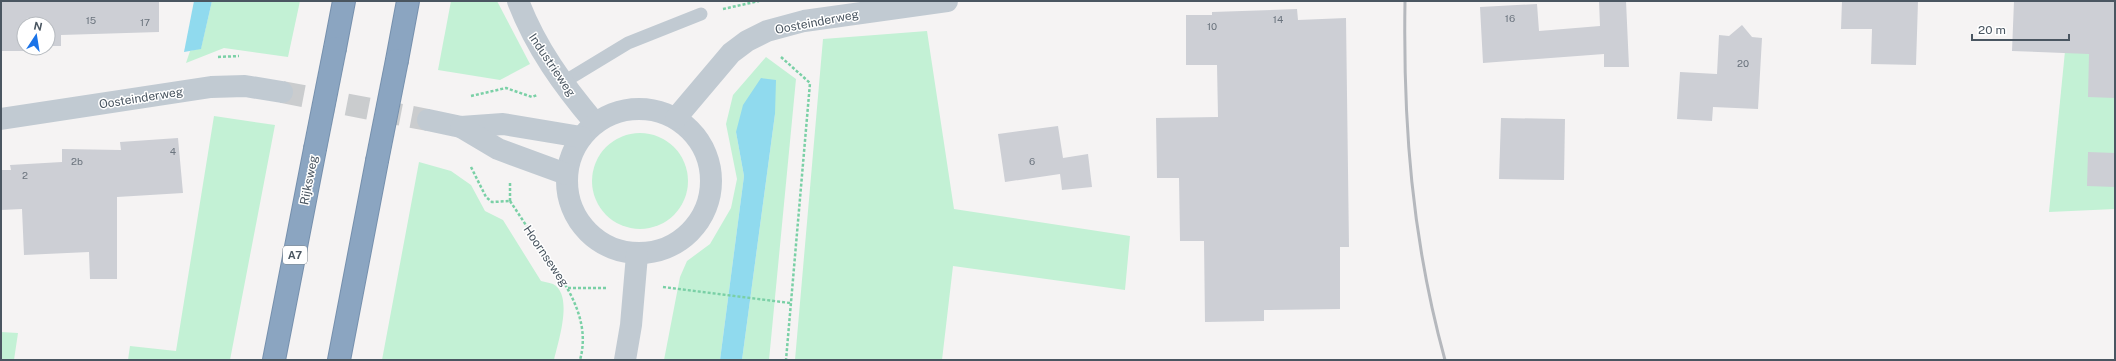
<svg xmlns="http://www.w3.org/2000/svg" width="2116" height="361" font-family="'Public Sans',sans-serif">
<style>
.green{fill:#c3f1d5}
.water{fill:#90daee}
.building{fill:#cdcfd5}
.lines{fill:none;stroke-linecap:round;stroke-linejoin:round}
.tertiary-tunnel{stroke:#caccce;stroke-width:22;stroke-dasharray:22 11;stroke-linecap:butt}
.motorway-casing{stroke:#7690ad;stroke-width:24}
.path{stroke:#7ad0a6;stroke-width:2.5;stroke-dasharray:3 2;stroke-linecap:butt}
.service{stroke:#c1cad2;stroke-width:13}
.minor{stroke:#c1cad2;stroke-width:22}
.tertiary{stroke:#c1cad2;stroke-width:22}
.motorway{stroke:#8ba5c1;stroke-width:22}
.rail{stroke:#b5b8bd;stroke-width:3}
.motorway-bridge-casing{stroke:#7690ad;stroke-width:24;stroke-linecap:butt}
.motorway-bridge{stroke:#8ba5c1;stroke-width:22}
.labels{text-anchor:middle;dominant-baseline:central;stroke-width:3;stroke-linejoin:round;paint-order:stroke}
.number-label{font-size:10px;fill:#6b747e}
.shield{fill:#fff;stroke:#808990;stroke-width:1}
.shield-label{font-size:11px;font-weight:bold;fill:#4a5661}
.street-label{font-size:12px;fill:#4a5661;stroke:#fff}
</style>
<rect width="100%" height="100%" fill="#f5f3f3"/>
<!-- green -->
<g class="green">
<path d="M212,1h88l-12,56 -64,-9 -38,15 4,-12 11,-3z"/>
<path d="M451,1h46l33,63 -30,16 -62,-10z"/>
<path d="M2070,1h45v208l-66,3z"/>
<path d="M927,31l27,178 176,27 -5,54 -172,-24 -11,94h-147l28,-321z"/>
<path d="M766,57l30,22 -27,281h-27l33,-246 -39,18 8,44 -24,184h-56l16,-83 7,-16 23,-17 21,-36 6,-29 -11,-55 7,-29z"/>
<path d="M214,116l61,9 -45,235h-102l2,-14 46,5z"/>
<circle cx="640" cy="181" r="48"/>
<path d="M419,162l32,9 20,14 14,26 18,9 38,61c4,1 9,2 12,3 21,11 5,58 1,76h-172z"/>
<path d="M1,332l17,1 -4,27h-13z"/>
</g>
<!-- water -->
<g class="water">
<path d="M194,1h18l-11,48 -17,3z"/>
<path d="M761,78l15,2 -1,34 -33,246h-22l24,-184 -8,-44 7,-27z"/>
</g>
<!-- building -->
<g class="building">
<path d="M45,1h114v31l-98,3v11h-13v-22h-24v24h22l-2,3h-43v-49z"/>
<path d="M1599,1h27l3,66h-25v-13l-121,9 -3,-56 57,-3 2,27 61,-5z"/>
<path d="M1842,1h76l-2,64 -45,-1 1,-35h-31z"/>
<path d="M2014,1h101v97l-27,-1 1,-43 -77,-3z"/>
<path d="M1297,9l1,11 48,-2 3,229h-9v62l-76,1v11l-59,1 -1,-81h-24l-1,-63h-22l-1,-60 62,-1 -1,-52h-31v-50h26v-3z"/>
<path d="M1742,25l10,12 10,1 -4,71 -45,-2 -1,14 -35,-2 3,-47 37,2 2,-39 10,1z"/>
<path d="M1501,118l64,1 -1,61 -65,-1z"/>
<path d="M1058,126l5,32 25,-4 4,33 -30,3 -2,-16 -55,8 -7,-48z"/>
<path d="M178,138l5,55 -66,4v82h-27l-1,-27 -65,3 -2,-46 -21,1v-40h10l-1,-5 52,-3v-13l59,1 -1,-8z"/>
<path d="M2088,152l27,1v34l-28,-1z"/>
</g>
<g class="lines">
<!-- tertiary-tunnel -->
<path class="tertiary-tunnel" d="M282,92l146,28"/>
<!-- motorway casing -->
<g class="motorway-casing">
<g id="motorway">
<path d="M335,48l9,-47"/>
<path d="M397,60l11,-59"/>
<path d="M274,360l41,-211"/>
<path d="M339,360l38,-199"/>
</g>
</g>
<!-- path -->
<g class="path">
<path d="M723,9l36,-8"/>
<path d="M218,57l21,-1"/>
<path d="M781,57l29,26 -24,277"/>
<path d="M471,96l35,-8 26,9 5,-2"/>
<path d="M471,167l15,30 6,5 18,-1"/>
<path d="M510,183v18"/>
<path d="M510,201c10,15 20,30 30,46 23,33 52,70 40,113"/>
<path d="M663,287l127,16"/>
<path d="M568,288h38"/>
</g>
<!-- service -->
<path class="service" d="M562,83l66,-40 73,-29"/>
<!-- minor -->
<path class="minor" d="M518,1c18,47 45,84 77,122"/>
<!-- tertiary -->
<g class="tertiary">
<circle cx="639" cy="181" r="72"/>
<path d="M676,118l55,-65 16,-12 20,-10 37,-10 143,-20"/>
<path d="M1,119l210,-32 34,-1 37,6"/>
<path d="M428,120l33,7 42,-3 78,13"/>
<path d="M461,127l37,22 68,25"/>
<path d="M625,360l6,-35 6,-70"/>
</g>
<!-- motorway -->
<use href="#motorway" class="motorway"/>
<!-- rail -->
<path class="rail" d="M1405,1c-2,124 7,239 40,359"/>
<!-- motorway-bridge casing -->
<g class="motorway-bridge-casing">
<g id="motorway-bridge">
<path d="M315,149l20,-101"/>
<path d="M377,161l20,-101"/>
</g>
</g>
<!-- motorway-bridge -->
<use href="#motorway-bridge" class="motorway-bridge"/>
</g>
<g class="labels">
<!-- number labels -->
<g class="number-label">
<text x="1510" y="18">16</text>
<text x="1278" y="19">14</text>
<text x="91" y="20">15</text>
<text x="145" y="22">17</text>
<text x="1212" y="26">10</text>
<text x="1743" y="63">20</text>
<text x="173" y="151">4</text>
<text x="77" y="161">2b</text>
<text x="1032" y="161">6</text>
<text x="25" y="175">2</text>
</g>
<!-- shield labels -->
<rect class="shield" x="283" y="246" width="24" height="18" rx="3"/>
<g class="shield-label">
<text x="295" y="255">A7</text>
</g>
<!-- street labels -->
<g class="street-label">
<text transform="translate(817 22) rotate(-11)">Oosteinderweg</text>
<text transform="translate(552 65) rotate(56)">Industrieweg</text>
<text transform="translate(141 98) rotate(-9)">Oosteinderweg</text>
<text transform="translate(309 180) rotate(-79)">Rijksweg</text>
<text transform="translate(546 256) rotate(56)">Hoornseweg</text>
</g>
</g>
<!-- border -->
<rect width="2116" height="361" fill="none" stroke="#4a5661" stroke-width="4"/>
<!-- north arrow -->
<g transform="translate(36 36) rotate(12)"><circle r="19" fill="#ffffff" stroke="#b7bbc0"/>
<path d="M0-3L7 15L0 10L-7 15Z" fill="#1a73e8"/>
<text y="-6" font-size="11" font-weight="bold" text-anchor="middle" fill="#4a5661">N</text>
</g>
<!-- scale -->
<path d="M1972 34v6h97v-6" fill="none" stroke="#4a5661" stroke-width="2"/>
<text x="1978" y="34" font-size="12" fill="#4a5661" stroke="#ffffff" stroke-width="3" paint-order="stroke">20 m</text>
</svg>
